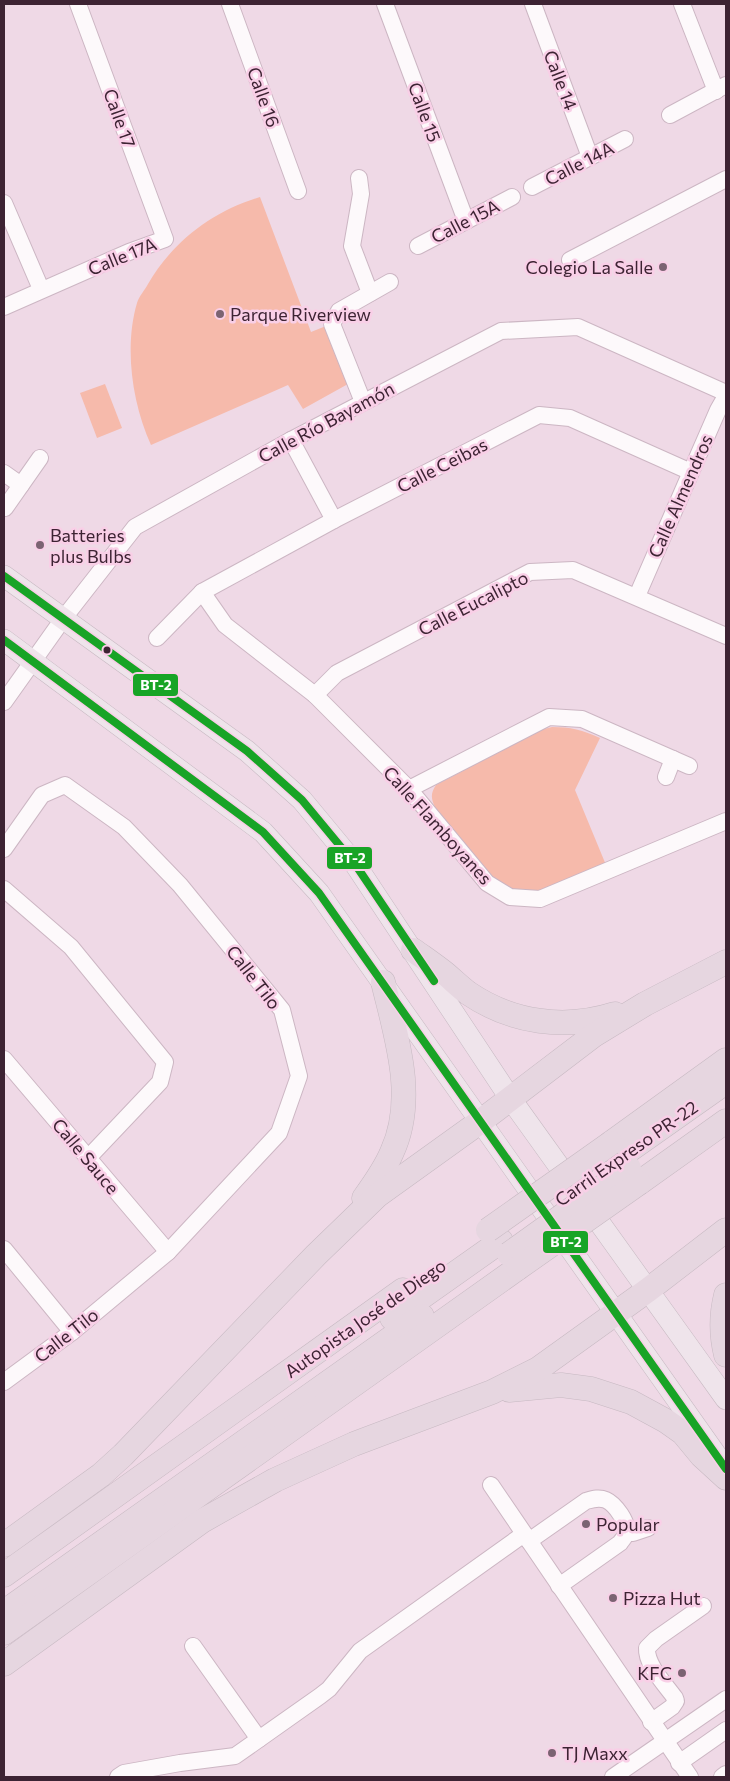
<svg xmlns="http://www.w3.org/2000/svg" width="730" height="1781" font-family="Commissioner,sans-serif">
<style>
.green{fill:#f6baab}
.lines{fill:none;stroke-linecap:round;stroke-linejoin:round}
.minor-casing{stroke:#ccb6c3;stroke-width:18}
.major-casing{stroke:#c7b9c2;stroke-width:22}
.highway-casing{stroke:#c7b9c2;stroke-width:25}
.minor{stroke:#fdf9fb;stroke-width:16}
.major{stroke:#efe4eb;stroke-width:21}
.highway{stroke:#e6d6e0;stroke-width:24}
.highway-bridge-casing{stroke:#c7b9c2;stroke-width:25;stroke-linecap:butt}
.highway-bridge{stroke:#e6d6e0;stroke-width:24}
.bus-1-casing{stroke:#f9cfe7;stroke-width:11}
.bus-1{stroke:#18a426;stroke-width:8}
.poi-dot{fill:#7b6372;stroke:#f9cfe7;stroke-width:2}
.bus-dot{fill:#3d2333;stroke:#f9cfe7;stroke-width:2}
.labels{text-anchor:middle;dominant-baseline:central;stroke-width:5;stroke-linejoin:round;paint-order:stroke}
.street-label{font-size:18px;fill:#3d2333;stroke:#f9cfe7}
.poi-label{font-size:18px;fill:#3d2333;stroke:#f9cfe7;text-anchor:start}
.line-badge{stroke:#f9cfe7;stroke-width:2}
.badge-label{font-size:14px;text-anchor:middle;font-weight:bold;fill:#fff}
</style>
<rect width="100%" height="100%" fill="#efd9e6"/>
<!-- green -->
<g class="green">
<path d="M260,197l51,135 15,-6 22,58 -45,25 -15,-24 -137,60c-19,-42 -27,-98 -14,-142 2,-7 8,-13 11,-19 25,-43 65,-73 112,-87z"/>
<path d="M105,384l17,44 -25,10 -17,-45z"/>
<path d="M552,727c18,0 31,3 48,11l-25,52 31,75 -66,30 -33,-7 -19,-14 -52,-65c-5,-10 -6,-15 0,-24l104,-55z"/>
</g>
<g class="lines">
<!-- minor casing -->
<g class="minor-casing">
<g id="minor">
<path d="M230,4l68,187"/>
<path d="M385,4l81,217"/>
<path d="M533,4l57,153"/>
<path d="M682,4l34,87"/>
<path d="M670,115l56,-30"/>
<path d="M359,178l2,16 -9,52 18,47"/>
<path d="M532,187l93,-48"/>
<path d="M4,203l37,86"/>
<path d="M418,246l94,-49"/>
<path d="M570,260l156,-81"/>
<path d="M4,307l125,-55 36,-13 -87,-235"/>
<path d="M363,402l-31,-78 7,-13 51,-29"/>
<path d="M291,440l43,80"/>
<path d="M4,473l17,12"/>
<path d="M5,508l35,-50"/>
<path d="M202,592l23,33 90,70 94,94 78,94 23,14 30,2 186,-78"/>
<path d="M637,596l81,-186 8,-14"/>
<path d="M157,638l45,-46 132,-72 205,-105 31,3 121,54"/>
<path d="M315,695l22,-22 193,-101 43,-2 153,66"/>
<path d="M4,702l59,-83 72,-92 156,-87 210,-109 77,-4 148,66"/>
<path d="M666,777l7,-18"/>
<path d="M409,789l140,-72 33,2 107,47"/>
<path d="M4,849l38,-54 23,-10 59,42 56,58 102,125 17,66 -20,57 -111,119 -96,80 -68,50"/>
<path d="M4,889l67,58 94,115 -5,20 -72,76"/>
<path d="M4,1059l164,193"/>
<path d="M4,1249l68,83"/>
<path d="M491,1485l199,292"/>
<path d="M627,1532l6,1 15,-5"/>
<path d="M529,1541l57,-40c7,-2 13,-4 20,-1 9,4 23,23 20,33 0,3 -4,7 -6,10l-61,43"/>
<path d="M193,1646l66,93"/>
<path d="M651,1722l21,-15 4,-6 -1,-3c-10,-14 -29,-33 -28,-50l9,-9 47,-33"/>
<path d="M679,1763l47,-33"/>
<path d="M118,1777l6,-4 56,-10 55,-7 85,-60 9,-7 31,-38 164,-117"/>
<path d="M613,1777l113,-78"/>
<path d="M722,1777l4,-3"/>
</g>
</g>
<!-- major casing -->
<g class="major-casing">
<g id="major">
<path d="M4,576l243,175 55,49 53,64 155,234 216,301"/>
<path d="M4,640l259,192 56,61 407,576"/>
</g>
</g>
<!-- highway casing -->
<g class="highway-casing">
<g id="highway">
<path d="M413,950c11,8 23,16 34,25 7,6 13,12 21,18 44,30 97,37 147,21"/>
<path d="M611,1143l115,-83"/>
<path d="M621,1156l105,-74"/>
<path d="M639,1183l87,-62"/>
<path d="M364,1198c10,-14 21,-29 28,-46 25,-54 4,-116 -9,-170"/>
<path d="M726,1295c-5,20 -5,40 0,60"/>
<path d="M392,1318l109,-77"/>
<path d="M509,1390l52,-5 30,4 40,13 35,19 17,12 19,23 24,22"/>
<path d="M4,1545l97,-70 22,-20 193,-200 62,-60 103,-74 113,-86 51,-31 81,-42"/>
<path d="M4,1575l399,-285"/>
<path d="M4,1612l418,-296"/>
<path d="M4,1633l514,-365"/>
<path d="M4,1664l198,-143 73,-41 79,-36 138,-52 46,-23 110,-79 78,-60"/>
</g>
</g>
<!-- minor -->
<use href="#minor" class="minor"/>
<!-- major -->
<use href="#major" class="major"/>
<!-- highway -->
<use href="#highway" class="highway"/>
<!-- highway-bridge casing -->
<g class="highway-bridge-casing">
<g id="highway-bridge">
<path d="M488,1230l123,-87"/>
<path d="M509,1254l120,-86"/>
<path d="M518,1268l121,-85"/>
</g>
</g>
<!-- highway-bridge -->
<use href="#highway-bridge" class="highway-bridge"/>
<!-- bus-1 casing -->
<g class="bus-1-casing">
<g id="bus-1">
<path d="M4,576l243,175 55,49 53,64 79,117"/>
<path d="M4,640l259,192 56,61 407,576"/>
</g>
</g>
<!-- bus-1 -->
<use href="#bus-1" class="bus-1"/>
</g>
<!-- markers -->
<g class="poi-dot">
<circle cx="663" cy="267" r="5"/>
<circle cx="220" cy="314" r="5"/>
<circle cx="40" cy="545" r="5"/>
<circle cx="586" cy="1524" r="5"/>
<circle cx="613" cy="1598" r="5"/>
<circle cx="682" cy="1673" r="5"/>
<circle cx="552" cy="1753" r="5"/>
</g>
<circle class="bus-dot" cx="107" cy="650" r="4.5"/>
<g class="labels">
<!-- street labels -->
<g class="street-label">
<text transform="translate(561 80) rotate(69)">Calle 14</text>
<text transform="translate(264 97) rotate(70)">Calle 16</text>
<text transform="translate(425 112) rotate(70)">Calle 15</text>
<text transform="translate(120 118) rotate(70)">Calle 17</text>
<text transform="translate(579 163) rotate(-27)">Calle 14A</text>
<text transform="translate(465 221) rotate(-27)">Calle 15A</text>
<text transform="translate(122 256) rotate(-22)">Calle 17A</text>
<text transform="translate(326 422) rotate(-28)">Calle Río Bayamón</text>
<text transform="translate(442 465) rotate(-27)">Calle Ceibas</text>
<text transform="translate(680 496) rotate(-66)">Calle Almendros</text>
<text transform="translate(473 603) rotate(-27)">Calle Eucalipto</text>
<text transform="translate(438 825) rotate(48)">Calle Flamboyanes</text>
<text transform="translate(254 977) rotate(52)">Calle Tilo</text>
<text transform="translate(626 1153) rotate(-35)">Carril Expreso PR-22</text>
<text transform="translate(86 1156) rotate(50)">Calle Sauce</text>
<text transform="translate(365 1318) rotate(-35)">Autopista José de Diego</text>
<text transform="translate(66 1335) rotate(-38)">Calle Tilo</text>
</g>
<!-- poi labels -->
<g class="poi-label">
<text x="653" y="267" text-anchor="end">Colegio La Salle</text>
<text x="230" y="314">Parque Riverview</text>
<text x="50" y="535">Batteries<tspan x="50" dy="21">plus Bulbs</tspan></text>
<text x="596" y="1524">Popular</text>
<text x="623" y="1598">Pizza Hut</text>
<text x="672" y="1673" text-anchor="end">KFC</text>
<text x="562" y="1753">TJ Maxx</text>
</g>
</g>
<g class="line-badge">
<rect x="132" y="673" width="47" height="24" rx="5" fill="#18a426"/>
<rect x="326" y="846" width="47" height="24" rx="5" fill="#18a426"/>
<rect x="542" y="1230" width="47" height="24" rx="5" fill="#18a426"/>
</g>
<g class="badge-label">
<text x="156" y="690">BT-2</text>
<text x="350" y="863">BT-2</text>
<text x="566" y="1247">BT-2</text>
</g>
<!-- border -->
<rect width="730" height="1781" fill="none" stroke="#3d2333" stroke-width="10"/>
</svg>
